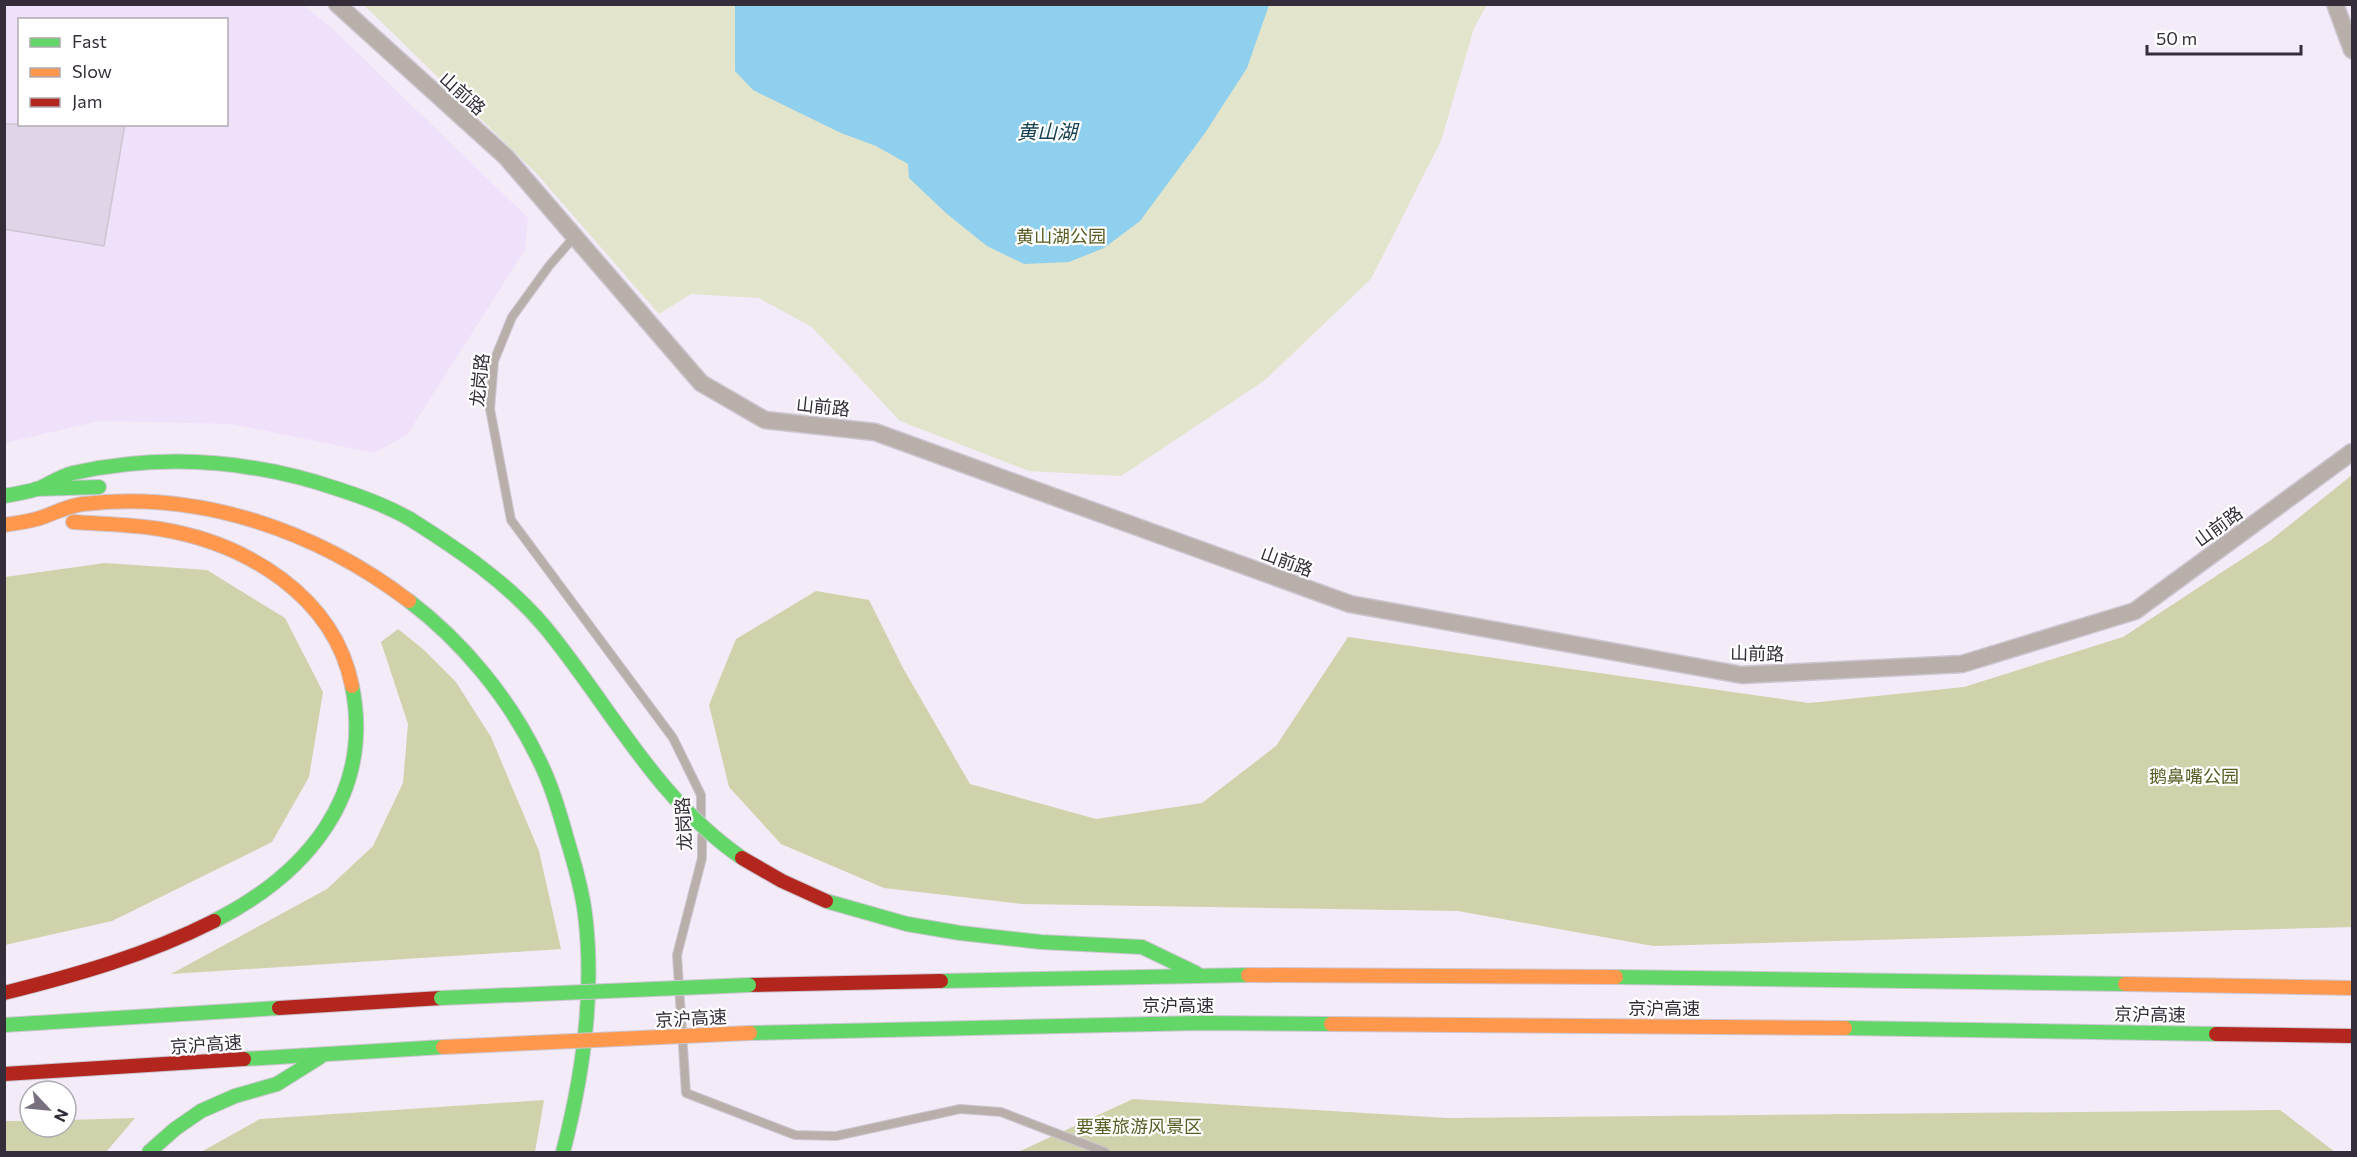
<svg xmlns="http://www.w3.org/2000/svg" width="2357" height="1157" font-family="Commissioner,'Noto Sans SC',sans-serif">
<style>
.built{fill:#f0e1fb;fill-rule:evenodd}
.green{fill:#e3e4cc}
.forest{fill:#d0d2ab}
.water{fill:#8ed0ee}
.building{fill:#e0d5e8;stroke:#cdc6d2;stroke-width:1.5}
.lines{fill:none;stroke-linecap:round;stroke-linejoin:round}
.lane-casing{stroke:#ccc6d1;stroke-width:10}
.street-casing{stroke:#ccc6d1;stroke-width:19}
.fast-casing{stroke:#ccc6d1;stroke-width:16}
.slow-casing{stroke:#ccc6d1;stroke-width:16}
.jam-casing{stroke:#ccc6d1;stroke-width:16}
.lane{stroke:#b9afaa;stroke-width:8}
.street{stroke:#b9afaa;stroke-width:16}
.fast{stroke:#63d668;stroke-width:14}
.slow{stroke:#ff974d;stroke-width:14}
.jam{stroke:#b3261e;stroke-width:14}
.fast-bridge-casing{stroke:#ccc6d1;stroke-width:16;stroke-linecap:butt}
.slow-bridge-casing{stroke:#ccc6d1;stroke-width:16;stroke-linecap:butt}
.jam-bridge-casing{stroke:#ccc6d1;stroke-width:16;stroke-linecap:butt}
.fast-bridge{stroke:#63d668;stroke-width:14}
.slow-bridge{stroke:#ff974d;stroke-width:14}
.jam-bridge{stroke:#b3261e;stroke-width:14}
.labels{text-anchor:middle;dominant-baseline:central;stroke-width:4.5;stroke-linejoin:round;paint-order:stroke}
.street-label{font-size:18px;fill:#352e3a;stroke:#fff}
.park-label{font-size:18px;fill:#575d22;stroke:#fff}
.water-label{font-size:20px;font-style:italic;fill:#164151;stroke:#fff}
</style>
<rect width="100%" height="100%" fill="#f3ebf8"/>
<!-- built -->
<path class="built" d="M4,5h299l29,23 196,190 -3,32 -118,185 -33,18 -142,-29 -133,-3 -94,22zM20,20h206v104h-206z"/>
<!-- green -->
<path class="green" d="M364,5h1123l-13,23 -33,113 -70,138 -106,101 -144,96 -92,-5 -129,-50 -88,-94 -53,-29 -68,-4 -32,20 -122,-140z"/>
<!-- forest -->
<g class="forest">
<path d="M2352,475v452l-699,19 -195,-35 -436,-7 -138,-16 -103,-44 -52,-57 -20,-82 27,-66 80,-48 53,9 34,68 67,116 126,35 106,-16 74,-57 72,-109 461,66 155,-16 159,-50 148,-97z"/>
<path d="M105,563l102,7 78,48 38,74 -14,85 -37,65 -160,79 -107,24v-368z"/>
<path d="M398,629l25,20 33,33 35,55 48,114 22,98 -390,25 156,-85 46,-43 30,-63 5,-59 -27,-82z"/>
<path d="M1133,1099l314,19 833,-8 55,42h-1317z"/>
<path d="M544,1100l-9,52h-334l59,-33z"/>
<path d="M135,1118l-29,34h-101v-31h25v6h36v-7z"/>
</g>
<!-- water -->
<path class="water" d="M735,5v-1l534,1 -22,63 -42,65 -65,88 -36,27 -35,14 -45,2 -37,-18 -40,-32 -38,-36 -1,-14 -32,-18 -35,-13 -88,-43 -18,-19z"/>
<!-- building -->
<path class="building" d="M4,124h121l-21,122 -100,-17z"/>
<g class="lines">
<!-- lane casing -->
<g class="lane-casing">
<g id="lane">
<path d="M575,236l-26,30 -37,51 -18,44 -4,48 21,111 162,218 28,57v22"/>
<path d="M702,836v22l-25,97 9,138 109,42 41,1 124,-27 41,3 104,40"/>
</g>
</g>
<!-- street casing -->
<g class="street-casing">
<g id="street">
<path d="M337,4l169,153 195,226 64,37 110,12 475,172 392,71 220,-11 173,-53 217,-159"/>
<path d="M2335,4l17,46"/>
</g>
</g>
<!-- fast casing -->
<g class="fast-casing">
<g id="fast">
<path d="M36,489l63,-2"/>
<path d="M4,496c12,-2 24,-4 36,-8 11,-5 21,-12 33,-15 90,-20 179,-13 265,16 25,8 49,17 72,30"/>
<path d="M409,601c53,40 100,97 129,157 13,25 21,53 29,81 7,24 15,49 18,75 10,80 -2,161 -22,238"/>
<path d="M826,901l81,23 53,9 81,9 101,5 54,26"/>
<path d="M214,921c93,-47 160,-126 138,-235"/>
<path d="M1616,977l509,7"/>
<path d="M941,981l307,-6"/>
<path d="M4,1025l275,-17"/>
<path d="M1845,1028l371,6"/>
<path d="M750,1033l449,-10 132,1"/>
<path d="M244,1059l199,-12"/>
<path d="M149,1152l26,-23 26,-18 34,-15 42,-12 43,-27"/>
</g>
</g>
<!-- slow casing -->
<g class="slow-casing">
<g id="slow">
<path d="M73,522c29,2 58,2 87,7 85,14 174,66 192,157"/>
<path d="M4,525c12,-2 24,-3 36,-7 15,-5 27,-12 43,-14 117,-14 234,27 326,97"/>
<path d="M1248,975l368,2"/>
<path d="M2125,984l227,4"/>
<path d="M1331,1024l514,4"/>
</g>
</g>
<!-- jam casing -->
<g class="jam-casing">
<g id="jam">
<path d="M749,985l192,-4"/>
<path d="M4,993c72,-18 143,-38 210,-72"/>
<path d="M279,1008l162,-10"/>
<path d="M2216,1034l136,2"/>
<path d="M4,1074l240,-15"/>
</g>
</g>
<!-- lane -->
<use href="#lane" class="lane"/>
<!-- street -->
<use href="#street" class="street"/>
<!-- fast -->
<use href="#fast" class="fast"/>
<!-- slow -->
<use href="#slow" class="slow"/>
<!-- jam -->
<use href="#jam" class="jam"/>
<!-- fast-bridge casing -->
<g class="fast-bridge-casing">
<g id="fast-bridge">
<path d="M410,519c49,31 97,63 135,108 66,80 109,170 197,231"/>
<path d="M441,998l308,-13"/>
</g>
</g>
<!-- slow-bridge casing -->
<g class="slow-bridge-casing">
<path id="slow-bridge" d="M443,1047l307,-14"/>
</g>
<!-- jam-bridge casing -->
<g class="jam-bridge-casing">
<path id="jam-bridge" d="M742,858l40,23 44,20"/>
</g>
<!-- fast-bridge -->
<use href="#fast-bridge" class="fast-bridge"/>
<!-- slow-bridge -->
<use href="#slow-bridge" class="slow-bridge"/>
<!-- jam-bridge -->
<use href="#jam-bridge" class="jam-bridge"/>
</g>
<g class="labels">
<!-- street labels -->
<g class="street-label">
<text transform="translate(463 93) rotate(42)">山前路</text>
<text transform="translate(479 380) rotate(-84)">龙岗路</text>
<text transform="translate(823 406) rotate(6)">山前路</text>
<text transform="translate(2218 526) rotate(-36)">山前路</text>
<text transform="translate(1287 561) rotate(20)">山前路</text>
<text transform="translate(1757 653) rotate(1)">山前路</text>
<text transform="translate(683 824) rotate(-93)">龙岗路</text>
<text x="1178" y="1005">京沪高速</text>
<text x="1664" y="1008">京沪高速</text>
<text transform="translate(2150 1014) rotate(1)">京沪高速</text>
<text transform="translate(691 1018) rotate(-3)">京沪高速</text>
<text transform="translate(206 1044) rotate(-4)">京沪高速</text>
</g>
<!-- park labels -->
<g class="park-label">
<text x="1061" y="236">黄山湖公园</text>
<text x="2194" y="776">鹅鼻嘴公园</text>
<text x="1139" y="1126">要塞旅游风景区</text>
</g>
<!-- water labels -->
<g class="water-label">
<text x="1047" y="131">黄山湖</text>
</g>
</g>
<!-- border -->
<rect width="2357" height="1157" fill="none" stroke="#352e3a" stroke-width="12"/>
<!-- legend -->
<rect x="18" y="18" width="210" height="108" fill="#ffffff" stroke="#aeabb0" stroke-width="1.5"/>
<rect x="30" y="38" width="30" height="9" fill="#63d668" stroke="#aeabb0" stroke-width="1.5"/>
<text x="72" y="48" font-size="18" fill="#352e3a">Fast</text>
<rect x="30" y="68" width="30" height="9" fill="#ff974d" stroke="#aeabb0" stroke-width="1.5"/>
<text x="72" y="78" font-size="18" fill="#352e3a">Slow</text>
<rect x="30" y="98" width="30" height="9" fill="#b3261e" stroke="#aeabb0" stroke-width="1.5"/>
<text x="72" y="108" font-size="18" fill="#352e3a">Jam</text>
<!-- north arrow -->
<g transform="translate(48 1109) rotate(116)"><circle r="28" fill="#ffffff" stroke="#aeabb0" stroke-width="1.5"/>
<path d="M0-4.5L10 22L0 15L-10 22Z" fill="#78707c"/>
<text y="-9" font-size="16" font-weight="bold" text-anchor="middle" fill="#352e3a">N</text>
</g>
<!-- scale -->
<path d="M2147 45v9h154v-9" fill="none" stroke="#352e3a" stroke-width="3"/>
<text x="2156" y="45" font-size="18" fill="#352e3a" stroke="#ffffff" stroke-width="4.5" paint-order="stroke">50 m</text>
</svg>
